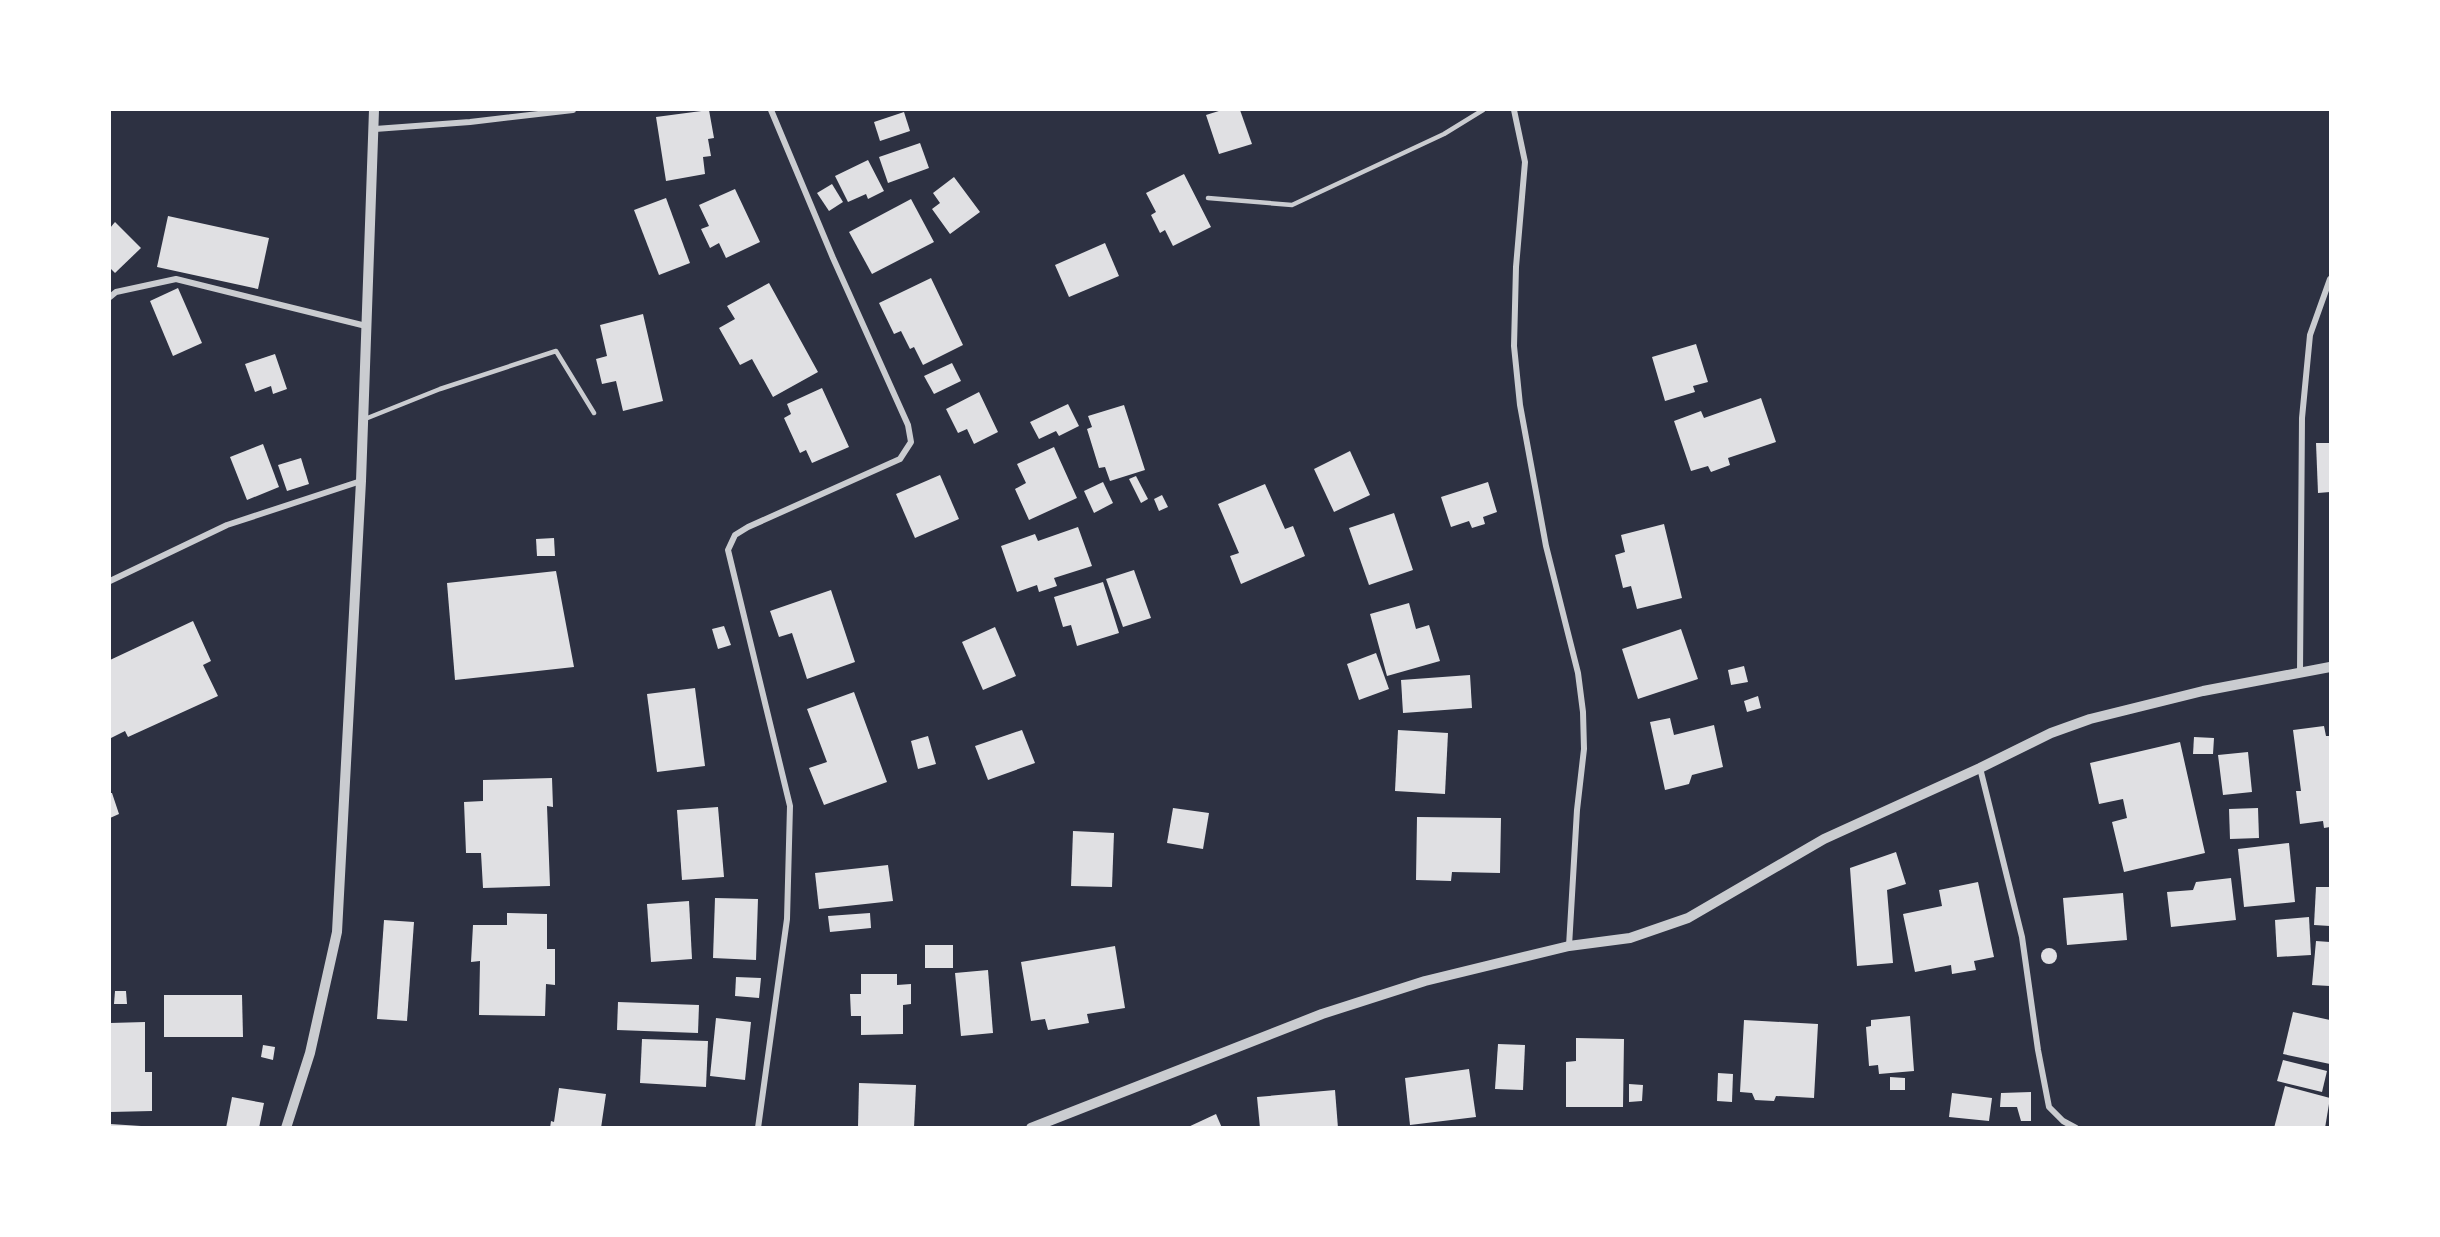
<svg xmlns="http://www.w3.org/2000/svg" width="2440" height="1237" font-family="Spectral,serif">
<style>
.building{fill:#e0e0e3}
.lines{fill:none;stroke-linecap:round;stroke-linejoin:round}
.service{stroke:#caccd0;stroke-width:4.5}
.minor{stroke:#caccd0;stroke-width:6}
.tertiary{stroke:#caccd0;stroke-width:10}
</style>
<rect width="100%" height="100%" fill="#2d3142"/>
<!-- building -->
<g class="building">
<path d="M709,110l5,28 -6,1 3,17 -8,1 2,17 -39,7 -10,-64z"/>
<path d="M1222,110h18l12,34 -33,10 -13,-39z"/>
<path d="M904,112l6,19 -30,10 -6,-19z"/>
<path d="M920,143l9,25 -41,15 -9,-26z"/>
<path d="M868,160l16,31 -16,8 -2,-5 -18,8 -13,-26z"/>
<path d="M1184,174l27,53 -38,19 -8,-16 -5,3 -9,-18 5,-3 -10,-19z"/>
<path d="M954,177l26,35 -30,22 -18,-25 8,-6 -7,-10z"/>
<path d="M832,184l11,18 -14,9 -12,-18z"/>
<path d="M735,189l25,53 -34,16 -7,-15 -9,5 -9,-19 8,-3 -10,-21z"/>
<path d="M666,198l24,65 -31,12 -25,-65z"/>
<path d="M911,199l23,43 -62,32 -23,-42z"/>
<path d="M168,216l101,22 -11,51 -101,-22z"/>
<path d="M115,222l26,26 -26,25 -5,-5v-40z"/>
<path d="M1105,243l14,33 -50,21 -14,-32z"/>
<path d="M931,278l32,67 -40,20 -9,-18 -4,2 -9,-18 -7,3 -15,-31z"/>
<path d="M769,283l49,89 -45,25 -21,-38 -12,6 -21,-37 16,-9 -8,-13z"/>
<path d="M178,288l24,55 -29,13 -23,-55z"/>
<path d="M643,314l20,87 -40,10 -7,-30 -14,3 -6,-25 11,-3 -7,-31z"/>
<path d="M1696,344l12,38 -15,4 2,6 -30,9 -13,-44z"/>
<path d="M275,354l12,35 -14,5 -2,-8 -16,6 -10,-28z"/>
<path d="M952,363l9,18 -27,13 -10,-18z"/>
<path d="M822,388l27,59 -37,16 -6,-13 -6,3 -16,-35 7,-4 -4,-10z"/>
<path d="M979,392l19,40 -24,12 -7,-15 -9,4 -12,-24z"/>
<path d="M1761,398l15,44 -48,16 2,7 -19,7 -3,-6 -17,5 -17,-50 27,-10 3,7z"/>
<path d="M1068,404l11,22 -20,10 -3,-5 -17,8 -9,-17z"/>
<path d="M1124,405l21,65 -35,11 -5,-14 -6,1 -12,-39 5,-2 -4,-11z"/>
<path d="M2316,443h14v49l-12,1z"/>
<path d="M263,444l16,43 -32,13 -17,-43z"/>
<path d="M1054,447l23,51 -48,22 -14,-31 11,-6 -9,-19z"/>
<path d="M1350,451l20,44 -36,17 -20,-43z"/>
<path d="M301,458l8,26 -22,7 -9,-26z"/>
<path d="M940,475l19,44 -44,19 -19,-44z"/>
<path d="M1136,476l12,23 -7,4 -12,-24z"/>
<path d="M1103,482l10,21 -19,10 -10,-22z"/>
<path d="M1488,482l9,30 -14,5 2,7 -13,4 -3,-7 -18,6 -10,-30z"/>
<path d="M1265,484l20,45 8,-3 12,30 -64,28 -11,-28 9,-3 -21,-49z"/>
<path d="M1162,495l6,12 -9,4 -5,-12z"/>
<path d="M1394,513l19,57 -44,15 -20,-57z"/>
<path d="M1664,524l18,74 -45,11 -6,-23 -8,2 -8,-33 10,-3 -4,-17z"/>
<path d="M1078,527l14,39 -38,12 3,8 -18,6 -2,-7 -20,7 -16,-46 34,-12 3,7z"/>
<path d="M554,538l1,18h-18l-1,-17z"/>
<path d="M1134,570l17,48 -28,9 -17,-48z"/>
<path d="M556,571l18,96 -119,13 -8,-97z"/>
<path d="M1103,582l16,51 -42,13 -6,-21 -8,2 -9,-30z"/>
<path d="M831,590l24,72 -48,17 -15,-46 -13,4 -9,-26z"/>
<path d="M1409,603l7,26 13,-4 11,36 -53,15 -17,-62z"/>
<path d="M193,621l18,40 -8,4 15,31 -90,41 -3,-6 -14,7 -1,-78z"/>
<path d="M724,626l7,19 -13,4 -6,-20z"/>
<path d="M995,627l21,49 -33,14 -21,-48z"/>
<path d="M1681,629l17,50 -60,20 -16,-50z"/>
<path d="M1376,653l13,36 -30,11 -12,-36z"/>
<path d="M1744,666l4,16 -17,3 -3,-15z"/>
<path d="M1470,675l2,33 -69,5 -2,-33z"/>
<path d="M695,688l10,78 -48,6 -10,-78z"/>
<path d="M854,692l33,90 -63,23 -15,-37 18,-6 -20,-53z"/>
<path d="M1758,696l3,12 -14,4 -3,-11z"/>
<path d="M1670,718l4,17 40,-10 9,42 -31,8 -3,9 -24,6 -15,-68z"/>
<path d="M2324,726l2,10h4v91l-6,1 -1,-7 -23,3 -4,-33h5l-8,-61z"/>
<path d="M1022,730l13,33 -47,17 -13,-34z"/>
<path d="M1398,730l50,3 -3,61 -50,-3z"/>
<path d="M928,736l8,28 -18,5 -7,-28z"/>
<path d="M2194,737l20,1 -1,16h-20z"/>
<path d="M2180,742l25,111 -81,19 -12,-50 15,-4 -4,-19 -24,5 -9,-41z"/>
<path d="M2248,752l4,40 -29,3 -5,-40z"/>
<path d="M552,778l1,29 -6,-1 3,80 -67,2 -2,-35h-15l-2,-51 19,-1v-21z"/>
<path d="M110,793h2l7,21 -9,4z"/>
<path d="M718,807l6,70 -42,3 -5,-70z"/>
<path d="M1173,808l36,5 -6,36 -36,-6z"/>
<path d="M2258,808l1,30 -29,1 -1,-30z"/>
<path d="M1417,817l84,1 -1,55 -48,-1 -1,9 -35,-1z"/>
<path d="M1073,831l41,2 -2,54 -41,-1z"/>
<path d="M2289,843l6,59 -51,5 -6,-58z"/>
<path d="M1896,852l10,32 -19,6 6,73 -36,3 -7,-98z"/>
<path d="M888,865l5,36 -74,8 -4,-36z"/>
<path d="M2231,878l5,42 -65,7 -4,-35 26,-2 3,-8z"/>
<path d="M1978,882l16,75 -20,4 2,9 -24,4 -1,-9 -36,7 -12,-58 39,-8 -3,-16z"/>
<path d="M2316,887h14v39l-16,-1z"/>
<path d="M2123,893l4,47 -60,5 -4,-47z"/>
<path d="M715,898l43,1 -2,61 -43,-2z"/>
<path d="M689,901l3,58 -41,3 -4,-58z"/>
<path d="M507,913l40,1v35h8v36l-9,-1 -1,32 -66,-1 1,-54 -9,1 2,-37h34z"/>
<path d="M870,913l1,15 -41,4 -2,-16z"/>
<path d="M2309,917l2,38 -34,2 -2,-37z"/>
<path d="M384,920l30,2 -7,99 -30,-2z"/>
<path d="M2316,941l14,1v44l-18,-1z"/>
<rect x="925" y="945" width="28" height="23"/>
<path d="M1115,946l10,62 -38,6 2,9 -41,7 -3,-11 -14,2 -10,-59z"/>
<circle cx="2049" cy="956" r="8"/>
<path d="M988,970l5,63 -32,3 -6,-63z"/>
<path d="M861,974h36v11l14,-1v20l-8,1v29l-42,1v-19h-10l-1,-22h11z"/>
<path d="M736,977l25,1 -2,20 -24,-2z"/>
<path d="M115,991h11l1,13h-13z"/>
<path d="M164,995h78l1,42h-79z"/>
<path d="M618,1002l81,3 -1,28 -81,-3z"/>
<path d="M2293,1012l37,8v44l-47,-10z"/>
<path d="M1910,1016l4,55 -35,3 -1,-9 -9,1 -3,-39 5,-1v-6z"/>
<path d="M716,1018l35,4 -6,58 -35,-4z"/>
<path d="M1744,1020l74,4 -4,74 -38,-2 -2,5 -19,-1 -3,-7 -12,-1z"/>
<path d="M145,1022v50h7v39l-42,1v-89z"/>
<path d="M1576,1038l48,1 -1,68h-57v-45l10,-1z"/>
<path d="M642,1039l66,2 -2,46 -66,-4z"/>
<path d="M1498,1044l27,1 -2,45 -28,-1z"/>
<path d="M263,1045l12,2 -2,13 -12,-3z"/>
<path d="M2283,1060l44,11 -5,21 -45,-11z"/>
<path d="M1469,1069l7,48 -66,8 -5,-47z"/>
<path d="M1718,1073l15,1 -1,28 -15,-1z"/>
<path d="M1890,1077l15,1v12h-15z"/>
<path d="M859,1083l57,2 -2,43h-56z"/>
<path d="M1629,1084l14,1 -1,16 -13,1z"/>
<path d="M2285,1086l45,12 -5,30h-51z"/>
<path d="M559,1088l47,6 -5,34h-51l1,-7 3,1z"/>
<path d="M1335,1090l3,38h-78l-3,-31z"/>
<path d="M2031,1092v29h-10l-4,-14h-17l1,-14z"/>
<path d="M1952,1093l40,5 -3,23 -40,-4z"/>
<path d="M232,1097l32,6 -5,25h-33z"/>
<path d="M1216,1114l6,14h-36z"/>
<path d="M110,1124l31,2v2h-31z"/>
</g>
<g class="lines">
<!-- service -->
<g class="service">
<path d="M1208,198l84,7 152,-71 39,-24"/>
<path d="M365,419l75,-30 116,-38 38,62"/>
</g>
<!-- minor -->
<g class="minor">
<path d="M1514,110l11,52 -9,105 -2,79 6,59 26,141 32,127 5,39 1,37 -7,61 -8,136"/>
<path d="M375,129l95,-7 103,-12"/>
<path d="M110,297l6,-5 60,-13 190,47"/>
<path d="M110,581l117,-56 134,-44"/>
<path d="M2300,672l2,-254 8,-83 20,-56"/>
<path d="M1980,768l42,169 16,113 11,57 14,14 13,7"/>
<path d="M758,1128l29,-209 3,-113 -62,-256 7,-15 13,-8 152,-68 11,-17 -3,-17 -75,-167 -62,-148"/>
</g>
<!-- tertiary -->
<g class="tertiary">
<path d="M286,1128l24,-75 27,-121 24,-451 13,-371"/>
<path d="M1031,1128l291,-114 103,-33 144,-35 61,-8 58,-20 136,-79 156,-71 71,-35 39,-14 113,-28 127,-24"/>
</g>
</g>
<!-- border -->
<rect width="2440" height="1237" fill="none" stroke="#ffffff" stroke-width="222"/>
</svg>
